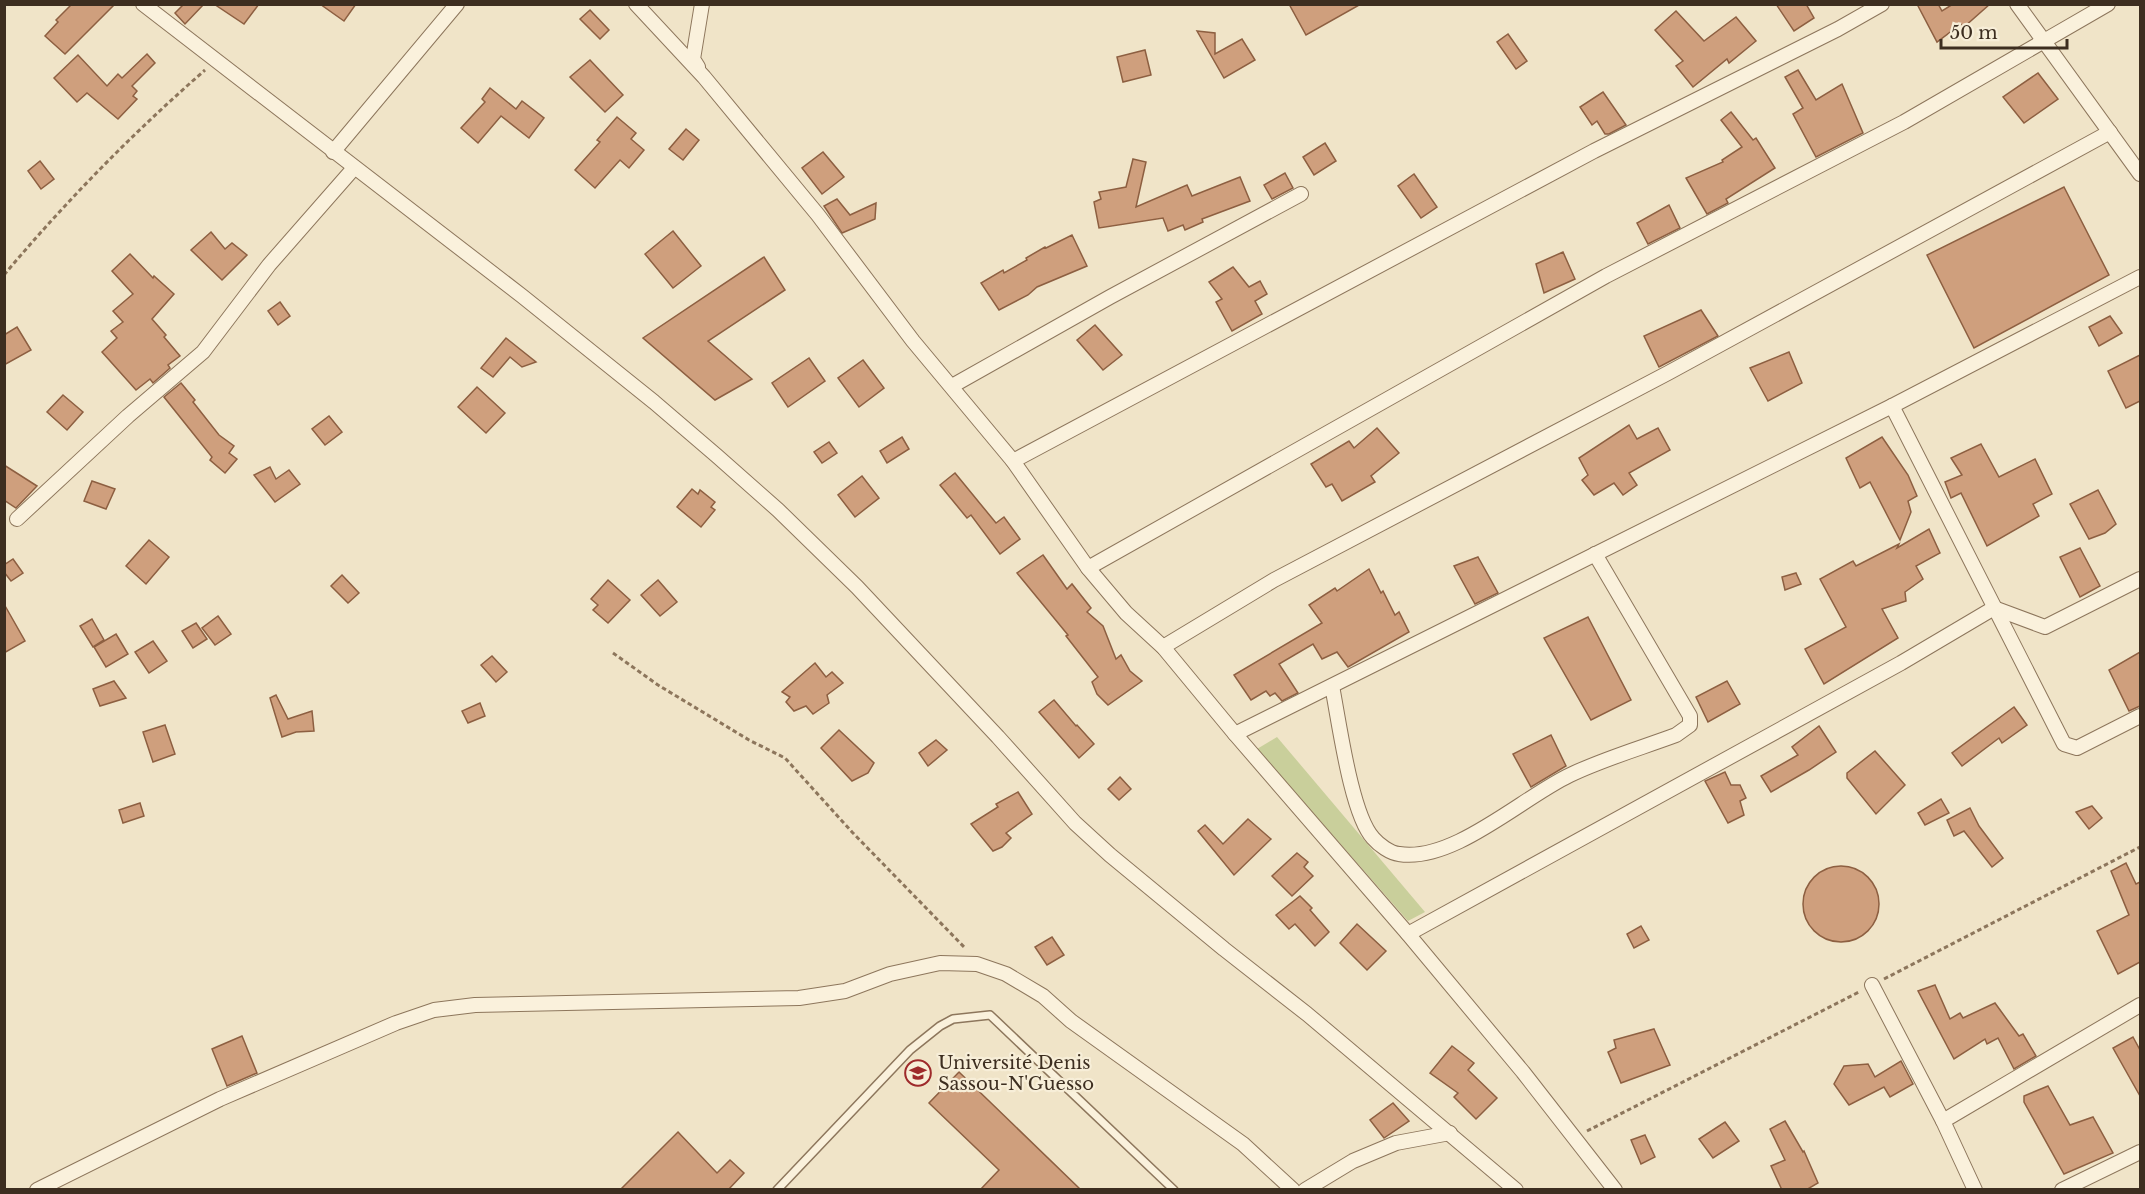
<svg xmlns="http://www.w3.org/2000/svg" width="2145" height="1194" font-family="'Libre Baskerville',serif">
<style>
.green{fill:#c9cf9b}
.building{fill:#cf9f7d;stroke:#8d5f41;stroke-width:1.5}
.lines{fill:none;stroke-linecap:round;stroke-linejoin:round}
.service-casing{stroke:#8d765c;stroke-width:10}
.minor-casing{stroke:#8d765c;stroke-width:16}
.path{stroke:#8d765c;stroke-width:3;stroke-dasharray:4.5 3;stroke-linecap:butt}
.service{stroke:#faf1dc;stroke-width:7}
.minor{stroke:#faf1dc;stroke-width:14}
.labels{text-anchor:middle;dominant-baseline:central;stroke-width:4.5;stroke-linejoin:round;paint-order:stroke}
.poi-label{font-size:18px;fill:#3d2e20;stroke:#f7eed8;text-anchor:start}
</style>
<rect width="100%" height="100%" fill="#f0e4c8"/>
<!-- green -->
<path class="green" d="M1277,737l148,175 -17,9 -151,-172z"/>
<!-- building -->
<g class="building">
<path d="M72,4h43l-50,50 -20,-18 13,-14 -2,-2z"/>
<path d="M184,4h20l-19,20 -10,-11z"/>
<path d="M214,4h45l-15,20z"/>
<path d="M320,4h36l-12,17z"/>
<path d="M1289,4h72l-55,31z"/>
<path d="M1776,4h30l8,14 -20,13z"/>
<path d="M1917,4h21l4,7 11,-7h37l-26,23 -3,-3 -24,18z"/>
<path d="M590,10l19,20 -9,9 -20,-20z"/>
<path d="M1676,11l28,30 32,-24 20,24 -27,22 -2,-4 -34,28 -17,-21 7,-5 -28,-31z"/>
<path d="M1197,31l18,2v21l27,-15 13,21 -31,18z"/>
<path d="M1508,34l19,27 -11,8 -19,-27z"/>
<path d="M1145,50l6,25 -28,7 -6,-25z"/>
<path d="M147,54l8,9 -23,23 5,5 -4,5 4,3 -19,20 -31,-26 -10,9 -23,-24 24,-23 29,31 11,-12 4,4z"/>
<path d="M590,60l33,35 -18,17 -35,-35z"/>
<path d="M1798,70l18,30 26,-16 21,49 -47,24 -23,-43 10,-6 -18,-31z"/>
<path d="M2038,73l20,26 -34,24 -21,-26z"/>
<path d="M490,88l26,21 6,-8 22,17 -15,20 -28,-22 -23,27 -17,-15 24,-26 -3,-3z"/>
<path d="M1603,92l23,33 -17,9h-4l-8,-13 -5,4 -12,-18z"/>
<path d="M1731,112l22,28 3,-2 19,30 -49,31 2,4 -21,11 -21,-36 37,-16 -1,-2 20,-13 -21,-27z"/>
<path d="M617,117l19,16 -5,6 13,11 -15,18 -9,-8 -25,28 -20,-18 25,-28 -3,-2z"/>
<path d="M686,129l13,11 -16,20 -14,-11z"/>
<path d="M1325,143l11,18 -22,14 -11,-18z"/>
<path d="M823,152l21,25 -22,17 -20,-26z"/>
<path d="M1133,159l13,3 -10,45 51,-22 5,11 48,-19 10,24 -48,18 1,3 -18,8 -2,-5 -15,6 -5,-13 -64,10 -5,-26 7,-3 -2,-7 27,-5z"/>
<path d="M40,161l14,18 -13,10 -13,-18z"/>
<path d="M1285,173l8,15 -21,11 -8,-14z"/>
<path d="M1414,174l23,33 -16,11 -23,-32z"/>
<path d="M2064,187l45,88 -135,73 -47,-93z"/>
<path d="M837,199l13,16 26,-12 -1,16 -33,14 -18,-27z"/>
<path d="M1669,205l11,23 -32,16 -11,-21z"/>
<path d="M673,231l28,35 -28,22 -28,-34z"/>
<path d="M211,232l14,17 7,-6 15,12 -25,25 -31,-30z"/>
<path d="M1072,235l15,31 -50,21 -9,8 -29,15 -18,-27 22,-13 1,3 23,-13 -1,-2 19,-11 1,1z"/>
<path d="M1563,252l12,27 -31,14 -8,-29z"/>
<path d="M130,254l23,24 1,-2 20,18 -22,25 14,16 -2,2 16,19 -12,9 2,3 -17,15 -3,-4 -14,11 -34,-38 15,-14 -6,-7 12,-9 -10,-11 20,-17 -21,-23z"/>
<path d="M764,257l21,33 -77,51 44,38 -37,21 -72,-62z"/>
<path d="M1233,267l16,20 11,-6 7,13 -12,7 7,13 -30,17 -16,-29 6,-3 -13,-17z"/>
<path d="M280,302l10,14 -12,9 -10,-14z"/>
<path d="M1701,310l17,26 -59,31 -15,-31z"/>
<path d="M2110,316l12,17 -23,13 -10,-19z"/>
<path d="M1095,325l27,30 -19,15 -26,-30z"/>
<path d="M17,327l14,23 -27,15v-30z"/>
<path d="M506,338l30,24 -14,5 -12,-10 -17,20 -12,-9z"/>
<path d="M1789,352l13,31 -34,18 -18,-33z"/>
<path d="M2140,355v46l-14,7 -18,-37z"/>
<path d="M809,358l16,23 -37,26 -16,-24z"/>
<path d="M863,360l21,28 -25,19 -21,-29z"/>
<path d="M181,383l14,17 -2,2 26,33 15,11 -5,7 8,6 -12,14 -15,-13 2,-3 -48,-60z"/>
<path d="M477,387l28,26 -19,20 -28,-26z"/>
<path d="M63,395l20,17 -16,18 -20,-18z"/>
<path d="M329,416l13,16 -17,13 -13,-16z"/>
<path d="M1629,425l8,14 21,-11 12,22 -41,23 8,12 -14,10 -9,-12 -20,12 -12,-15 6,-5 -9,-17z"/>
<path d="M1377,428l22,25 -28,23 4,6 -33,19 -10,-17 -6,3 -15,-23 38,-23 5,7z"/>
<path d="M902,437l7,12 -22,14 -7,-12z"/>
<path d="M1882,437l26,38 9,21 -9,5 3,11 -11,28 -30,-58 -10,6 -14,-30z"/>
<path d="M829,442l8,11 -15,10 -8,-11z"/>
<path d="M1981,444l18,33 36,-18 17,35 -19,10 6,12 -52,30 -26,-53 -10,5 -6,-16 17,-7 -11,-17z"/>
<path d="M4,465l33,21 -21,22 -12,-8z"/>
<path d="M270,467l6,12 13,-9 11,14 -25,18 -21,-27z"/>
<path d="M955,473l41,50 8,-6 16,22 -20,15 -29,-39 -4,3 -27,-33z"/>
<path d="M862,476l17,22 -24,19 -17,-22z"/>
<path d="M92,481l23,8 -9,20 -22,-8z"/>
<path d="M692,489l6,5 2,-4 15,12 -4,5 4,3 -14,17 -24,-20z"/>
<path d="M2098,490l18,34 -11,9 -16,6 -19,-35z"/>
<path d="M1929,529l11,24 -24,13 7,13 -18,13 1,9 -24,8 16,29 -74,46 -19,-35 41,-22 -26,-48 33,-18 3,5 43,-22 -2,4z"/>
<path d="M149,540l20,17 -23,27 -20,-18z"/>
<path d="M2080,548l20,38 -20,11 -20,-40z"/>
<path d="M1043,555l24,34 5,-5 19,24 -4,4 16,14 13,33 5,-4 9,16 12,10 -34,24 -11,-11 -5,-12 6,-5 -32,-41 2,-1 -51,-62z"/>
<path d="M1478,557l20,36 -23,11 -21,-38z"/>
<path d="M13,559l10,14 -12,8 -7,-9v-7z"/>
<path d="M1369,569l12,24 2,-2 12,24 4,-3 10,20 -61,35 -11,-15 -15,7 -9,-15 -34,20 19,29 -16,8 -7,-8 -5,3 -4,-5 -15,9 -17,-25 88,-52 -13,-18 26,-17 2,3z"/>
<path d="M1796,573l5,11 -16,6 -3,-13z"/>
<path d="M342,575l17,18 -11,10 -17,-17z"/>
<path d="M608,580l22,20 -22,23 -15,-13 5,-5 -7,-6z"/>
<path d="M658,580l19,22 -17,14 -19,-21z"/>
<path d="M4,604l21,37 -21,12z"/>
<path d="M218,616l13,18 -16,11 -13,-17z"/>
<path d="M1588,617l43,83 -40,20 -47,-82z"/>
<path d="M92,619l12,21 -11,7 -13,-21z"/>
<path d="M196,623l11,16 -14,9 -11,-17z"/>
<path d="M116,634l12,20 -22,13 -12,-20z"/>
<path d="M153,641l14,20 -18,12 -14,-21z"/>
<path d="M2140,652v54l-11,5 -20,-41z"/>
<path d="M492,656l15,16 -11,10 -15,-17z"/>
<path d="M815,663l11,14 6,-5 11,11 -16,12 2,8 -16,11 -7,-8 -12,5 -8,-9 4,-5 -8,-5z"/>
<path d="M114,681l12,17 -26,8 -7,-17z"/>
<path d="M1727,681l13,23 -32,18 -12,-25z"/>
<path d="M276,695l12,24 24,-8 2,20 -18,1 -14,5 -12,-39z"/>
<path d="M1054,700l22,26 1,-1 17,19 -15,14 -40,-46z"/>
<path d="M480,703l5,13 -17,7 -6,-12z"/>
<path d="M2014,707l13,18 -25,18 -3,-5 -37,28 -10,-13z"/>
<path d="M165,725l10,29 -22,8 -10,-30z"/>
<path d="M1819,726l17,26 -27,18 -38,22 -10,-16 37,-21 -6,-8z"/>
<path d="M839,730l35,33 -6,10 -16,8 -31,-33z"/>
<path d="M1551,735l15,31 -35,21 -18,-33z"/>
<path d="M936,740l11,10 -19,16 -9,-13z"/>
<path d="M1875,751l30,34 -29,29 -29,-36v-5z"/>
<path d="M1725,772l6,13h9l6,13 -6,3 4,14 -16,8 -23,-42z"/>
<path d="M1120,777l11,12 -12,11 -11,-11z"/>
<path d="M1018,792l14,22 -26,19 5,5 -9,9 -9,4 -22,-27 27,-17 -2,-3z"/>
<path d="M1941,799l8,14 -24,12 -7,-12z"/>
<path d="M140,803l4,13 -21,7 -4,-13z"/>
<path d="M2092,806l10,12 -13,11 -13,-17z"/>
<path d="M1970,808l9,18 24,32 -11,9 -28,-36 -10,5 -7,-16z"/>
<path d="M1248,819l23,20 -37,36 -36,-44 7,-6 18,19z"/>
<path d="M1297,853l11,9 -4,5 9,9 -21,20 -20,-20z"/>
<path d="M2126,863l10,21 4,-2v80l-22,12 -21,-43 32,-16 -18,-44z"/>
<circle cx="1841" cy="904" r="38"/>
<path d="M1300,896l12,12 -2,2 19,22 -14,14 -20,-22 -6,5 -13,-14z"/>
<path d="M1357,924l29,27 -19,19 -27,-27z"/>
<path d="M1641,926l8,14 -15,8 -7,-14z"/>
<path d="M1052,937l12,18 -17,10 -12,-18z"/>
<path d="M1935,985l15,34 10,-6 3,5 32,-15 24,33 4,-2 13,22 -22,13 -16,-31 -11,6 -2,-5 -31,20 -36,-68z"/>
<path d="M1654,1029l16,36 -49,18 -13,-31 8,-4 -2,-8z"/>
<path d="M242,1036l15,37 -30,13 -15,-37z"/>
<path d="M2133,1037l7,13v46l-27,-48z"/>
<path d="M1452,1046l22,17 -6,7 29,28 -21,21 -22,-22 4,-4 -28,-20z"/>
<path d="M1901,1061l12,23 -23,13 -6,-10 -35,18 -15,-21 10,-18 24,-2 7,13z"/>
<path d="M959,1072l122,118h-101l19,-20 -70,-67z"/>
<path d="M2048,1086l22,39 23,-8 20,36 -49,21 -40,-72v-6z"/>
<path d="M1393,1103l16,18 -25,17 -14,-18z"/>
<path d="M1785,1121l18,31 1,-1 14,32 -12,7h-24l-11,-24 14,-6 -15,-31z"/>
<path d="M1725,1122l14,19 -26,17 -14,-19z"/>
<path d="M678,1132l39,41 13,-13 14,13 -16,17h-108z"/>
<path d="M1645,1135l10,22 -14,7 -10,-24z"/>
</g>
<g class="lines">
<!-- service casing -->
<g class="service-casing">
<path id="service" d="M777,1190l133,-140 30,-24 13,-7 37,-4 184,175"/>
</g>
<!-- minor casing -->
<g class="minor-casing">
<g id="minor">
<path d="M143,4l379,292 132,106 63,54 61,54 79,77 141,150 77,86 35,32 114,94 83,65 209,176"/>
<path d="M636,4l68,73 114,138 95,126 100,120 75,107 38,45 37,34 72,87 173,200 115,138 92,118"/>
<path d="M2017,4l123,170"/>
<path d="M698,67l-5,-8 9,-55"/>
<path d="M333,152l124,-148"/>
<path d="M952,386l158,-89 191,-103"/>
<path d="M1892,406l172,338 13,4 63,-32"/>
<path d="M1013,461l581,-310 244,-122 44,-25"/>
<path d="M17,519l111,-103 75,-64 66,-87 85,-97"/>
<path d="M1088,568l518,-292 298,-154 204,-118"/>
<path d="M1163,647l111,-67 394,-207 442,-241"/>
<path d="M1332,686c7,35 19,128 41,152 6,7 17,15 26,16 54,9 124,-57 171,-79 33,-16 71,-27 106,-40l14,-10v-9l-95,-162"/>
<path d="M1235,734l657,-328 248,-129"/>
<path d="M1408,934l493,-271 93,-55 51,19 95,-48"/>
<path d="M1872,985l71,136 32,69"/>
<path d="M1943,1121l197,-116"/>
<path d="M37,1190l183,-91 176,-76 38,-13 41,-5 324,-7 46,-7 45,-17 50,-11 37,1 29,10 37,22 28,25 172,123 50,46"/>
<path d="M1305,1190l48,-29 43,-18 54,-10"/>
<path d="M2062,1190l78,-38"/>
</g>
</g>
<!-- path -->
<g class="path">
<path d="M4,275c62,-74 129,-142 201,-205"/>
<path d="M613,653l45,32 91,55 36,18 67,74 114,117"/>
<path d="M1884,979l256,-132"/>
<path d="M1587,1131l272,-139"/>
</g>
<!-- service -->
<use href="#service" class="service"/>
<!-- minor -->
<use href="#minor" class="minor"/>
</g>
<!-- icons -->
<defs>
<g id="university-ring" transform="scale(1.35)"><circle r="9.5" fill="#f7eed8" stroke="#9e2a2b" stroke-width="1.5"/><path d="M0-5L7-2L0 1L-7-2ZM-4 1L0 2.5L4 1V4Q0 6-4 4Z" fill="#9e2a2b"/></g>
</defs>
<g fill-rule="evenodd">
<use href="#university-ring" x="918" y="1073"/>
</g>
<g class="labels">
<!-- poi labels -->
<g class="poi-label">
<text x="938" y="1063">Université Denis<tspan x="938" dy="21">Sassou-N'Guesso</tspan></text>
</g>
</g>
<!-- border -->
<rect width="2145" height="1194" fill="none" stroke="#3d2e20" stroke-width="12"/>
<!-- scale -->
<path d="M1941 39v9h126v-9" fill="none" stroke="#3d2e20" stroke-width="3"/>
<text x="1950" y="39" font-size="18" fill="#3d2e20" stroke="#f7eed8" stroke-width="4.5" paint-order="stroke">50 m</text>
</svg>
